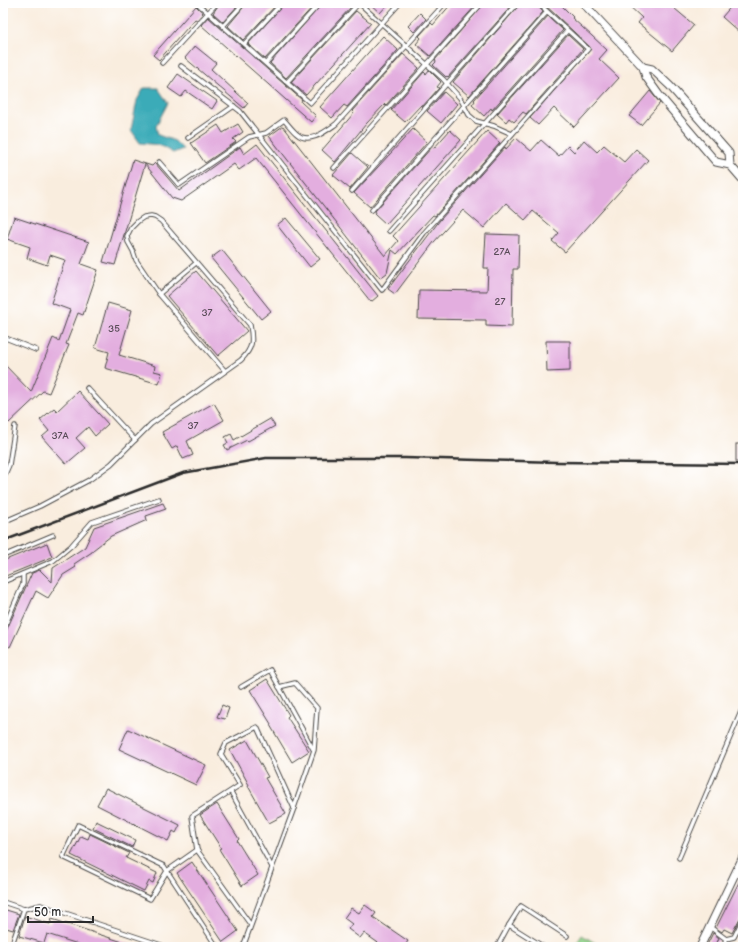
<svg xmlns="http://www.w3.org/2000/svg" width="746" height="950" font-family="'Balsamiq Sans',sans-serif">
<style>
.green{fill:#90d189;stroke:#5e7e5a}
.water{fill:#3babb8;stroke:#336b72}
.building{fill:#e3aedf}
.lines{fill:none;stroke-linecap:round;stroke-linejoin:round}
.service-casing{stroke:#4a4846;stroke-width:5.5}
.minor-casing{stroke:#4a4846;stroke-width:9}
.service{stroke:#fff;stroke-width:3.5}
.minor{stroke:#fff;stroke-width:7}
.rail{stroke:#2b2b2b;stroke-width:2.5}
.labels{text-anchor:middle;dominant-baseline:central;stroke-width:4;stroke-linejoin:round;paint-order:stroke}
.number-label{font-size:10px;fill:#594c58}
</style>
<rect width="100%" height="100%" fill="#fff"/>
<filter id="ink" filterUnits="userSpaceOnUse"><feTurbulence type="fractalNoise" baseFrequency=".025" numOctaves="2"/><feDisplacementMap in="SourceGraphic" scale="8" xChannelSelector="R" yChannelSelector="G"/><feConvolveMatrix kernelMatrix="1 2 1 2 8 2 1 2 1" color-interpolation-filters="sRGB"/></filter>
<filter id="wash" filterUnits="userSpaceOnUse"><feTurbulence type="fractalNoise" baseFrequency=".012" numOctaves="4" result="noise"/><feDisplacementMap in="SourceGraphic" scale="16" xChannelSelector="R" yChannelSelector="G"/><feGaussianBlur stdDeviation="0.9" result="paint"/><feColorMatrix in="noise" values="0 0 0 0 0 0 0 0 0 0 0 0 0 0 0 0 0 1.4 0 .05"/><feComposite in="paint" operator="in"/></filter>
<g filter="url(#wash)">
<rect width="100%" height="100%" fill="#f9edde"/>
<!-- green -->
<path class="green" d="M582,935l15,9 -1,3h-22z"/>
<!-- water -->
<path class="water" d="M144,88h14l10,15 -12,23 2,9 17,6 8,8 -10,4 -14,-8 -19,-2 -9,-13 6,-30z"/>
<g id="blocks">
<!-- building -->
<g class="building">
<path d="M220,3h20l-17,19 -10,-9z"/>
<path d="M247,3h31l-35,37 -15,-14z"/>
<path d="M285,3h31l-51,56 -17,-15z"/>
<path d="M323,3h24l4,4 -65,71 -16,-15z"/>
<path d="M369,3h20l-9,10z"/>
<path d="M452,3h26l-48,53 -14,-12 5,-6 -2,-2 12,-13 2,2z"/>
<path d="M485,3h29l-66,74 -1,-1 -1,1 -13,-12 3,-3 -1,-2z"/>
<path d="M521,3h14l8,9 -74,84 -16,-14z"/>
<path d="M543,3h16l14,14 -1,1 20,18 15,14 -8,9 20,19 -45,49 -20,-19 -16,17 -8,-7 61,-69 -1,-2z"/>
<path d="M626,3h42l26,22 -22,26 -34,-28 4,-5z"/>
<path d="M734,3l9,9v18l-3,3 -18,-16z"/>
<path d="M196,6l7,7 -6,7 -2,-1 -36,41 -6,-5z"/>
<path d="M356,11l15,12 -65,72 -15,-13z"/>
<path d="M420,13l6,6 -12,13 -6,-6z"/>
<path d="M548,16l15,14 -71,80 -1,-2 -7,8 -12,-11 3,-4 -1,-1z"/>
<path d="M208,17l94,83 -1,2 15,14 -5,6 -110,-97z"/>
<path d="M568,35l15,14 -57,65 -3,-2 -9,10 -5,-4 -3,4 -9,-8z"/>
<path d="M383,36l15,14 -51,57 -3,-2 -12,13 -12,-11z"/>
<path d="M195,46l21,17 -5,6 37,34 -4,5 -59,-50z"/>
<path d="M403,54l16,14 -33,37 -1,-1 -19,20 -31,38 -13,-12 32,-37 -2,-2z"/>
<path d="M429,70l12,12 -4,5 2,1 -17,19 -1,-2 -16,17 -14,-12 33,-38 2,2z"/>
<path d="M178,74l39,27 -5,8 -26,-18 -5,6 -13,-9z"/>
<path d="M650,91l10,12 -19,22 -12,-9z"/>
<path d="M444,92l13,12 -16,19 -14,-12z"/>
<path d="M238,124l5,8 -10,7 3,3 -31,21 -14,-20 27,-18 5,8z"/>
<path d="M283,126l102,130 13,-15 -5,-5 94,-105 13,12 -65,73 -2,-1 -36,39 -5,-4 -5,23 -7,5 -111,-142z"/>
<path d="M413,129l14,13 -57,65 -16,-14z"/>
<path d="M450,130l11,10 -75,84 -11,-10 1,-1 -1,-2 57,-64 2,1z"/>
<path d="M516,138l15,13 10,-11 18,16 9,-10 6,6 10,-12 13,12 7,-7 20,17 12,-13 12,11 -83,92 -13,-11 7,-8 -26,-22 -8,9 -19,-17 -22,25 -21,-18 -29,32 -39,52 -7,-5 52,-69 65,-73 1,2z"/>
<path d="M257,144l121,152 -7,6 -115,-144 -17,12 -5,-6 -53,37 -9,-3 -27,-34 -30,101 -12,-3 30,-102 19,6 3,-3 24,28 61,-44 4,7z"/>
<path d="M352,153l16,14 -18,22 -17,-14z"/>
<path d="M14,217l75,25 -8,22 17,6 -15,45 -5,-2 -12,31 3,1 -20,48 -6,-2 -34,32 -6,-6v-54l28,29 22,-54 6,3 11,-31 -19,-7 14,-43 -15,-5 -3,10 -20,-7 3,-11 -23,-8z"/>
<path d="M286,218l34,41 -10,8 -33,-42z"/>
<path d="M486,234l33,1 -1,34h-5l-1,58 -26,-1v-6l-68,-1 1,-29 68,1 1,-23h-4z"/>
<path d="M222,250l49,61 -10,8 -50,-61z"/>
<path d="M196,271l51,60 -29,25 -51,-60z"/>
<path d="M108,303l24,7 -13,45 36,11 -1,5 8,2 -3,11 -54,-16 4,-16 -14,-4z"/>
<path d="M546,341h24v30l-23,1z"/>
<path d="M78,391l30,33 -13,12 -7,-9 -12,11 9,10 -19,16 -24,-27 7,-6 -9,-11 14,-12 3,3z"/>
<path d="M214,403l10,17 -37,21 6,14 -10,4 -6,-13 -5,3 -10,-17z"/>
<path d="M270,419l5,7 -27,15 -1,-1 -20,10 -3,-5 4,-2 -3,-6 6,-3 3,6z"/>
<rect x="736" y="444" width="7" height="17"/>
<path d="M163,503l3,6 -20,7 1,4 -36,16 -18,14 -1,2 -18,12 2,3 -13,8 -15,23 -12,-7 -26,56 -7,-3v-6l29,-65 8,-3 12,12 1,-14 32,-21 9,-20z"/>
<path d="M47,543l5,14 -49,20v-16z"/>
<path d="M267,679l22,36 -2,2 22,34 -17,11 -22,-37 1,-1 -21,-34z"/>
<path d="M222,705l7,3 -4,11 -8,-2z"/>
<path d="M128,729l78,36 -10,20 -77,-36z"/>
<path d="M247,740l21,37 -3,1 21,36 -17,9 -21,-37 1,-1 -19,-35z"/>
<path d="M106,788l74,37 -4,8 -3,-2 -5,10 -71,-36z"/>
<path d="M217,804l22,35 -2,2 21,34 -16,11 -23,-37 2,-1 -21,-33z"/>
<path d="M96,821l39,19 -3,7 -39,-19z"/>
<path d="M90,834l39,19 -3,5 31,15 -4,10 -4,-2 -5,10 -73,-36 10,-19 7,3z"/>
<path d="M192,862l46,69 -15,11 -46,-69z"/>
<path d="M743,874v42l-3,2 -8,15 -8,-4 -2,3 -6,-4z"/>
<path d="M365,905l11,8 -3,4 35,24 -4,6h-20l-20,-14 -4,5 -12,-9 4,-5 -8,-6 7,-10 8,5z"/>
<path d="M3,909l16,5 -6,16 -10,-3z"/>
<path d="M25,916l25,8 2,-5 83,27 -1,1h-47l-40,-13 -3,9 -25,-7z"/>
<path d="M713,933l6,5 -4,9h-9z"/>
</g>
</g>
</g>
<g filter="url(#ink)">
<use href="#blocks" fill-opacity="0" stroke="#4a4846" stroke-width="1"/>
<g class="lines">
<!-- service casing -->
<g class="service-casing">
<g id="service">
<path d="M359,3l84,76 17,19 9,17 7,6 18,5 18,8"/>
<path d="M198,4l112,99 90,-100"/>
<path d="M223,26l21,-23"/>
<path d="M244,44l38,-41"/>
<path d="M162,63l55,-60"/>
<path d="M266,63l54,-60"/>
<path d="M181,66l59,45 142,179 42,-57 164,-184 -50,-46"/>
<path d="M287,82l72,-79"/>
<path d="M188,138l46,-32"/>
<path d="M159,162l20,23 70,-48 17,-4 18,-13c4,4 8,10 13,14 12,11 29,-3 39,-10l109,-121"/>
<path d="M334,168l148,-165"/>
<path d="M352,191l166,-188"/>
<path d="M372,210l175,-198"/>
<path d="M389,231l178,-200"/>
<path d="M159,294l37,-31"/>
<path d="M3,337l33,13"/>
<path d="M87,388l48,52"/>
<path d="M3,479l6,-14 6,-39"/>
<path d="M3,522l37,-16 49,-26 22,-16 40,-40 90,-64c12,-12 12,-19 9,-35l-89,-104 -6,-4 -4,-1 -7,1 -6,4 -7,7 -4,8 1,6 5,9 3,9 23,34 66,77"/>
<path d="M3,556l50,-21"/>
<path d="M3,582l50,-21 18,-15 21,-24 67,-23"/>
<path d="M3,630l20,-46v-10"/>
<path d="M241,687l29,-17 43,79"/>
<path d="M231,792l41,75"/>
<path d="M78,825l86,41 3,5 -17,28 -87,-42z"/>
<path d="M197,850l-5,-34 48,-31 -19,-31 5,-11 31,-16 37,81"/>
<path d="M679,858l64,-151"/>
<path d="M3,902l21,7 17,-4 126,42"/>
<path d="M509,925l12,-19 46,30"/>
<path d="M710,927l16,12 -3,8"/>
<path d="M726,939l8,-2 9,-18"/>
<path d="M11,947l13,-38"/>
<path d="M217,947l-50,-76 30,-21 53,74"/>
<path d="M243,947l51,-139 20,-58 3,-42 -22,-25 -16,4"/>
<path d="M497,947l12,-22 35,22"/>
</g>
</g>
<!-- minor casing -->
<g class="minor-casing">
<g id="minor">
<path d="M583,3l60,64 3,10 13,18 57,67 14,3 13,15"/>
<path d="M643,67l9,2 18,17 59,67 1,12"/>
<path d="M700,947l43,-90"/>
</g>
</g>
<!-- service -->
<use href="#service" class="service"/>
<!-- minor -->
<use href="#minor" class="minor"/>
<!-- rail -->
<path class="rail" d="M3,541l180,-68 83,-15h139l151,4 187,2"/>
</g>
</g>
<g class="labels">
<!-- number labels -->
<g class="number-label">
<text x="502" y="252">27А</text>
<text x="500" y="302">27</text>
<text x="207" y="313">37</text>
<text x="114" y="329">35</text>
<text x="193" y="426">37</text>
<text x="60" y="436">37А</text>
</g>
</g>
<!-- margin -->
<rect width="746" height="950" fill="none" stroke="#fff" stroke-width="16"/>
<!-- scale -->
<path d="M28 916v6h65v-6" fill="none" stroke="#2b2b2b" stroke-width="2"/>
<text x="34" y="916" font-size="12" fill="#2b2b2b" stroke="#ffffff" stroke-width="3" paint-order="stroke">50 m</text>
</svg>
